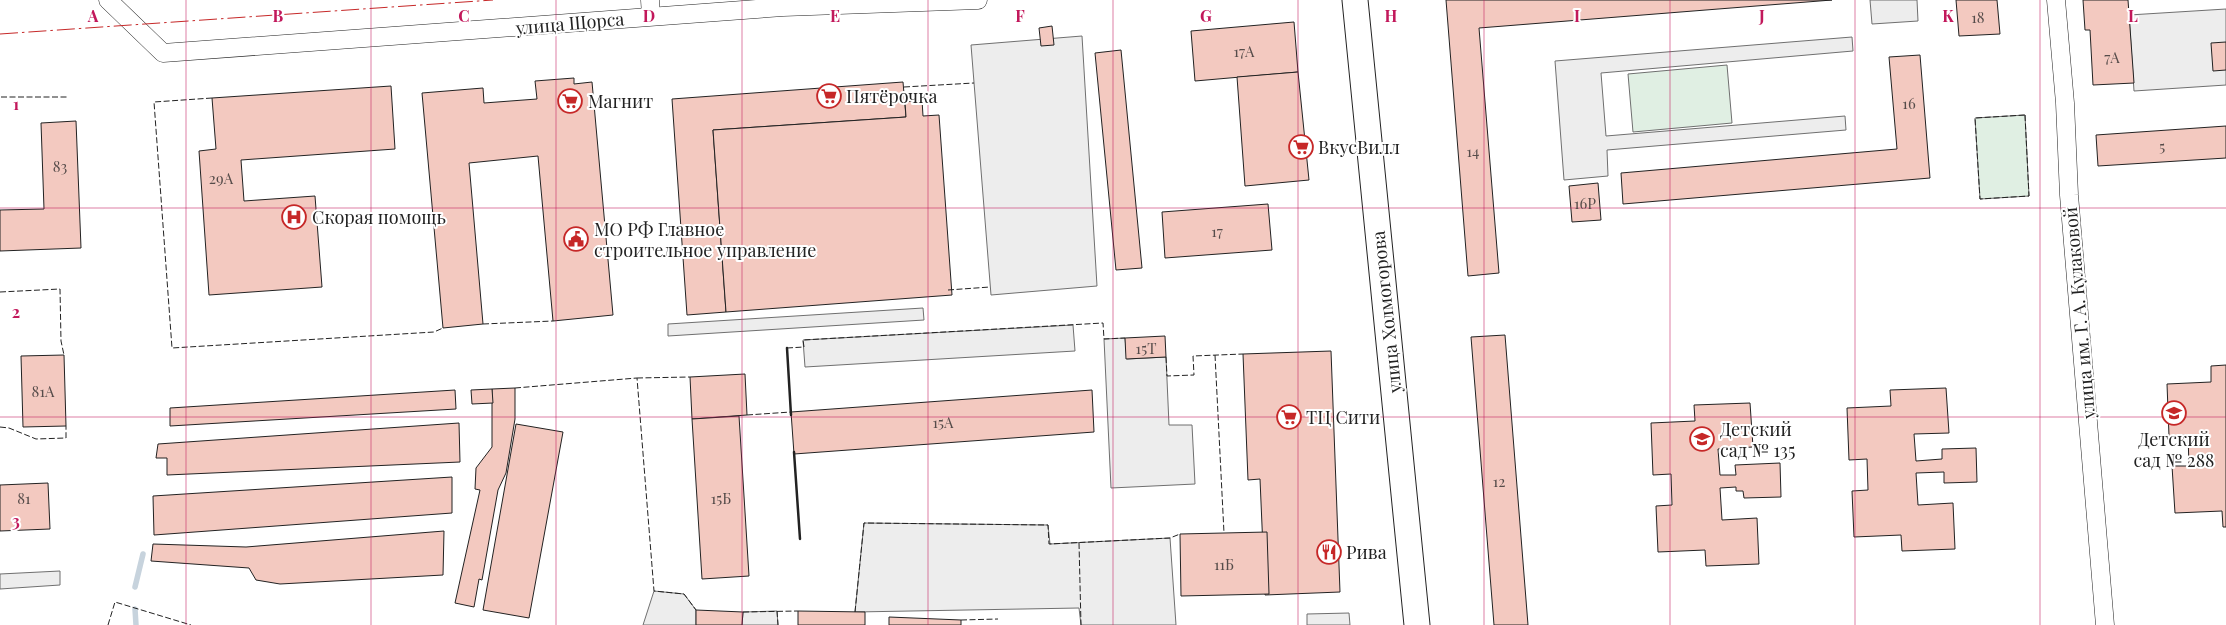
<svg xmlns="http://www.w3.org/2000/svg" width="2226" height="625" font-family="'Playfair Display',serif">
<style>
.green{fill:#e0efe3;stroke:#6f6f6f}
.parking{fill:#ededed;stroke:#6f6f6f}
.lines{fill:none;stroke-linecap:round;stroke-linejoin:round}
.stream{stroke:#c7d3dd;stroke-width:5.5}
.building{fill:#f3c9c0;stroke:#222}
.street-casing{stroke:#222;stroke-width:19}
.secondary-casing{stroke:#222;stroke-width:27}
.street{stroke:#fff;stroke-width:18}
.secondary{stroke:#fff;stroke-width:25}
.fence{stroke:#222;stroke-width:1;stroke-dasharray:6 2.5;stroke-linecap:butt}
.wall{stroke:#222;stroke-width:2.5}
.power{stroke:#c62828;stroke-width:1;stroke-dasharray:18 4 2.5 4;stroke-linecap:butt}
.grid{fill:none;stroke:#c2185b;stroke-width:1;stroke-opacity:0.55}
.labels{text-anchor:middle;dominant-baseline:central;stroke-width:4;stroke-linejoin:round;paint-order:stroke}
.number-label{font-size:15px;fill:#564c4a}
.street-label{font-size:18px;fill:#222;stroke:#fff}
.poi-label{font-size:18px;fill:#222;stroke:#fff;text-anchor:start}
.grid-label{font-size:16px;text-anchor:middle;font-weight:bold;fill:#c2185b;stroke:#fff;stroke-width:4;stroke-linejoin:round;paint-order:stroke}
</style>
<rect width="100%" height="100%" fill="#fff"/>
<!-- green -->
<g class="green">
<path d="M1727,65l5,58 -99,9 -5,-58z"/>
<path d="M2025,115l4,81 -49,3 -5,-81z"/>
</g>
<!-- parking -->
<g class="parking">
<path d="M1870,0h47l1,21 -46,3z"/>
<path d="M2226,9v76l-92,6 -5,-76z"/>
<path d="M1082,36l15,250 -106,9 -20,-250z"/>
<path d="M1852,37l1,14 -252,22 5,63 239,-20 1,14 -239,20 1,26 -44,4 -9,-119z"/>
<path d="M923,308l1,12 -256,16v-12z"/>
<path d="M1073,325l2,26 -270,16 -2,-27z"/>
<path d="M1125,338l2,21 39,-2 3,68h23l3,59 -84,4 -7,-149z"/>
<path d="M864,523l184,2 2,19 120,-6 6,87h-95l-2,-17 -224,4z"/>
<path d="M60,571v14l-60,4v-15z"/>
<path d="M654,591l30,3 12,16v15h-53z"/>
<path d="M777,611l1,14h-36l1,-13z"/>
<path d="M1349,613l1,12h-43v-11z"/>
</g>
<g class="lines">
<!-- stream -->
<g class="stream">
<path d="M135,587l8,-33"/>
<path d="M135,609l1,16"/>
</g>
</g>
<!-- building -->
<g class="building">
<path d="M1446,0h386l-353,28 20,245 -31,3z"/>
<path d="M1956,0h41l3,34 -41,2z"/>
<path d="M2083,0h45l6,83 -41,2 -3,-55h-5z"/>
<path d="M1294,22l4,50 -103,9 -4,-50z"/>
<path d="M1052,26l2,19 -13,1 -2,-18z"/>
<path d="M2226,42v28l-13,1 -2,-28z"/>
<path d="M1121,50l21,218 -26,2 -21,-217z"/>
<path d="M1920,55l10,123 -307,26 -2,-31 276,-24 -8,-92z"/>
<path d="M1298,72l11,108 -64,6 -8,-109z"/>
<path d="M574,78v6l18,-2 21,233 -60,6 -15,-165 -69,7 14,161 -40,4 -21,-235 61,-5 1,15 53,-4 -2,-18z"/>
<path d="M903,82l3,35 -193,13 13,182 -39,3 -15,-216z"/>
<path d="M391,86l4,63 -154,11 3,41 71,-5 7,91 -113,8 -10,-144 17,-2 -4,-51z"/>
<path d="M922,100l1,16 16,-1 13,180 -226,17 -13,-182 193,-13 -1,-15z"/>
<path d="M76,121l5,127 -81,3v-41l44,-1 -3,-86z"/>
<path d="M2226,126v32l-128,8 -2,-31z"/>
<path d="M1598,183l3,37 -29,2 -3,-36z"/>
<path d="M1268,204l4,46 -107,8 -3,-46z"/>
<path d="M1505,335l23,290h-34l-23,-288z"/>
<path d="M1165,336l1,21 -40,2 -1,-21z"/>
<path d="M1331,351l9,241 -75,3 -5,-116 -12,1 -5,-126z"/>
<path d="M64,355l2,71 -43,1 -2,-71z"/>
<path d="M2226,365v162h-3l-1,-16 -47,2 -3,-47h17l-1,-31 -19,1 -2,-52 44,-2v-16z"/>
<path d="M745,374l2,41 -55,4 -2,-42z"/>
<path d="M515,388v31l-9,54 -8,17 -16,90 -3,-1 -5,28 -19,-4 25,-113 -5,-1 1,-21 16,-21v-58z"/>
<path d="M1946,388l3,45 -35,1 2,27 26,-2v-10l34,-1 1,34 -33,1v-11l-28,1 2,32 35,-2 2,46 -53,2 -1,-16 -47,2 -2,-46 16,-1 -1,-31 -18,1 -2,-52 44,-2 -1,-16z"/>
<path d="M492,389l1,14 -21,1 -1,-14z"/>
<path d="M455,390l1,19 -286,17v-18z"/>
<path d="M1092,390l2,42 -300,22 -3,-42z"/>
<path d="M1750,403l3,44 -35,2 2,26h16l-1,-10 45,-2 1,34 -37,1 -1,-7h-7v-4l-16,1 2,32 35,-2 2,46 -53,2 -1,-16 -47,2 -2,-46 16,-1 -1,-31 -18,1 -2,-52 44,-2 -1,-16z"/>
<path d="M739,416l10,160 -47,3 -10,-160z"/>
<path d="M459,423l1,39 -293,13v-17h-11l2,-14z"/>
<path d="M516,424l47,8 -34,186 -46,-8z"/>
<path d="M452,477v36l-298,22 -1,-39z"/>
<path d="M48,483l2,46 -50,2v-46z"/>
<path d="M444,531l-1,44 -163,9 -24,-4 -7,-12 -98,-7 2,-17 93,3z"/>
<path d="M1267,532l2,62 -88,2 -1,-62z"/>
<path d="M696,610l47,2 -1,13h-46z"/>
<path d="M798,611l67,1v13h-67z"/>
<path d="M889,617l72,3v5h-72z"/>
</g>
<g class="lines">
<!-- street casing -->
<g class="street-casing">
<g id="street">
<path d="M108,0l55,53 620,-46 195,-7"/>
<path d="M650,0l1,16"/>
<path d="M2056,0l9,103 4,92 36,430"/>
</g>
</g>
<!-- secondary casing -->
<g class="secondary-casing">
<path id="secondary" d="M1355,0l62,625"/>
</g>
<!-- street -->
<use href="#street" class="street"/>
<!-- secondary -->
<use href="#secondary" class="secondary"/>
<!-- fence -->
<g class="fence">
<path d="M904,87l70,-4"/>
<path d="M1,97h68"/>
<path d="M212,98l-58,4 18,246 262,-16 9,-4"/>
<path d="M2025,115l4,81 -49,3 -5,-81z"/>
<path d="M948,290l42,-3"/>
<path d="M0,292l60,-3 1,52 3,14"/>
<path d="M483,324l70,-3"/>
<path d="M787,348l17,-1 -1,-7 300,-17 1,16 21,-1"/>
<path d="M1215,355l9,178"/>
<path d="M1166,357l1,19 27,-1 -1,-19 50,-2"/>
<path d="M637,378l53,-1"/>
<path d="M515,388l122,-10 17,213 30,3 12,16"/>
<path d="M747,415l44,-3"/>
<path d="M0,427l9,1 27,11 30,-1v-12"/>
<path d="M1079,543l2,82"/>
<path d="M777,611l1,14"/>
<path d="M743,612l55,-1"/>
<path d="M855,612l9,-89 184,2 1,19 121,-6 10,-4"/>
<path d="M961,620l37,-1"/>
<path d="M108,625l7,-23 76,23"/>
</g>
<!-- wall -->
<g class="wall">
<path d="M787,348l4,67"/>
<path d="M794,452l6,87"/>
</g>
<!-- power -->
<path class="power" d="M0,34l493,-34"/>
</g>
<!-- grid -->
<path class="grid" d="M186,0v625M371,0v625M556,0v625M742,0v625M928,0v625M1113,0v625M1298,0v625M1484,0v625M1670,0v625M1855,0v625M2040,0v625M0,208h2226M0,417h2226"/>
<!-- icons -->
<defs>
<g id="supermarket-ring" transform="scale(1.25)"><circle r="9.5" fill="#fff" stroke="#c62828" stroke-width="1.5"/><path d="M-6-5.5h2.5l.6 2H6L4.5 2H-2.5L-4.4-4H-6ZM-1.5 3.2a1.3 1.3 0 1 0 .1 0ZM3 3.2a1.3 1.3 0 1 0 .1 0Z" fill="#c62828"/></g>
<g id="hospital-ring" transform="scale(1.25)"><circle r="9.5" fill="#fff" stroke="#c62828" stroke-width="1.5"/><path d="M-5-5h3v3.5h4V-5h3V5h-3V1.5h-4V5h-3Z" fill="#c62828"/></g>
<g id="civic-ring" transform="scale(1.25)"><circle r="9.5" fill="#fff" stroke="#c62828" stroke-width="1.5"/><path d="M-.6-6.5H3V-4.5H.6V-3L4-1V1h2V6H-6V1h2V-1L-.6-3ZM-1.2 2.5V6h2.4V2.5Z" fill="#c62828"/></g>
<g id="school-ring" transform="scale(1.25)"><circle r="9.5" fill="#fff" stroke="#c62828" stroke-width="1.5"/><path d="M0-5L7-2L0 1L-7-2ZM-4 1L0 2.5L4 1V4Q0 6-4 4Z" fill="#c62828"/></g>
<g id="restaurant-ring" transform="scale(1.25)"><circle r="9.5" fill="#fff" stroke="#c62828" stroke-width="1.5"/><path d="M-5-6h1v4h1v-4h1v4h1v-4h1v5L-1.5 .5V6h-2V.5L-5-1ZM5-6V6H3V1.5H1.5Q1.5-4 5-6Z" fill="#c62828"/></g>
</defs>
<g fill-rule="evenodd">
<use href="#supermarket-ring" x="829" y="96"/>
<use href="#supermarket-ring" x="570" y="101"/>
<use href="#supermarket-ring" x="1301" y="147"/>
<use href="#hospital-ring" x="294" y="217"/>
<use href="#civic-ring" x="576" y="239"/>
<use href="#school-ring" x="2174" y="413"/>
<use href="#supermarket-ring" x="1289" y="417"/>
<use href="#school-ring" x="1702" y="439"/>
<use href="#restaurant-ring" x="1329" y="552"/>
</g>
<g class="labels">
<!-- number labels -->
<g class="number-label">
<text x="1978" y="17">18</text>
<text x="1244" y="51">17А</text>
<text x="2112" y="57">7А</text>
<text x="1909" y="103">16</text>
<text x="2162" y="146">5</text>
<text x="1473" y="151">14</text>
<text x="60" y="166">83</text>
<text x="221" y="178">29А</text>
<text x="1585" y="203">16Р</text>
<text x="1217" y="231">17</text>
<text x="1146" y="348">15Т</text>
<text x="43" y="391">81А</text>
<text x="943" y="422">15А</text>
<text x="1499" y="481">12</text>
<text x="24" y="498">81</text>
<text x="721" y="498">15Б</text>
<text x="1224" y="564">11Б</text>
</g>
<!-- street labels -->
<g class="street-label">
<text transform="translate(570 23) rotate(-5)">улица Щорса</text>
<text transform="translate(1386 312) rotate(-96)">улица Холмогорова</text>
<text transform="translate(2079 313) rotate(-95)">улица им. Г. А. Кулаковой</text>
</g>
<!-- poi labels -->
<g class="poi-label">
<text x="846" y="96">Пятёрочка</text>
<text x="588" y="101">Магнит</text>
<text x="1318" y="147">ВкусВилл</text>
<text x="312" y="217">Скорая помощь</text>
<text x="594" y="229">МО РФ Главное<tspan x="594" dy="21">строительное управление</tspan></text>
<text x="1306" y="417">ТЦ Сити</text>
<text x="1720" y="429">Детский<tspan x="1720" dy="21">сад № 135</tspan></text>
<text x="2174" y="439" text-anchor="middle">Детский<tspan x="2174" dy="21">сад № 288</tspan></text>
<text x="1346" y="552">Рива</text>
</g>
</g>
<g class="grid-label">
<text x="93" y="22">A</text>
<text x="278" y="22">B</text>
<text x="464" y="22">C</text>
<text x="649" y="22">D</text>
<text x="835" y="22">E</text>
<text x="1020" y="22">F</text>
<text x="1206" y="22">G</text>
<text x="1391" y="22">H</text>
<text x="1577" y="22">I</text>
<text x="1762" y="22">J</text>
<text x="1948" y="22">K</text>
<text x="2133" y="22">L</text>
<text x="16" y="110">1</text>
<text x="16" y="318">2</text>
<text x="16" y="527">3</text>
</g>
</svg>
